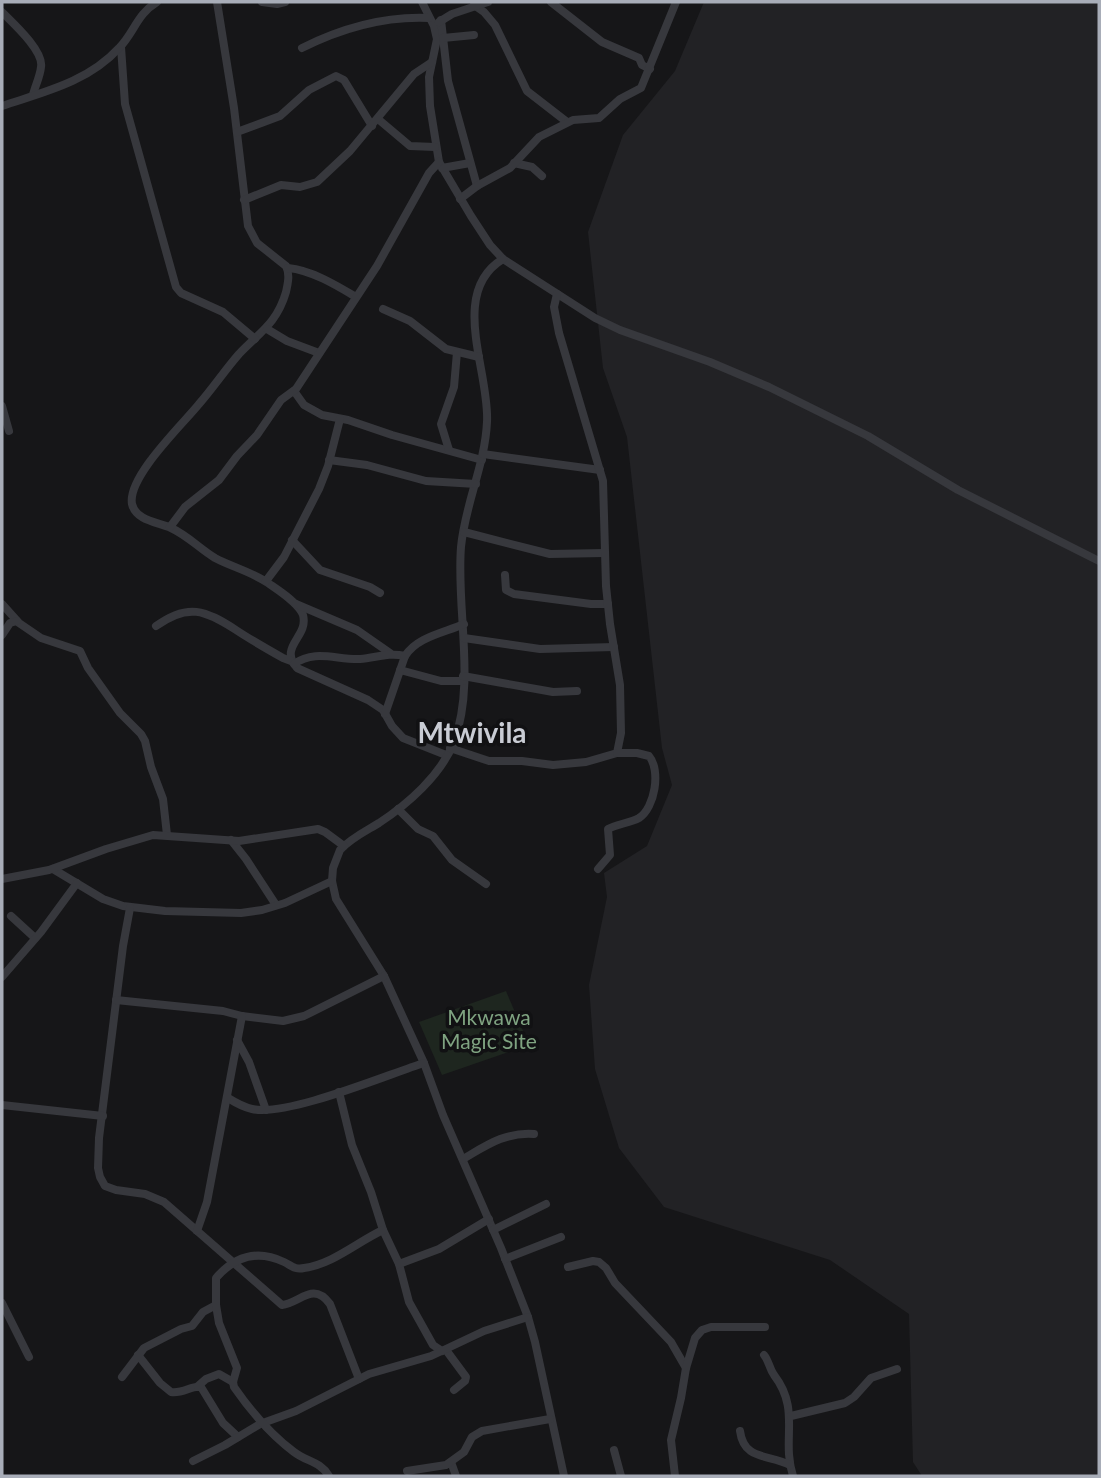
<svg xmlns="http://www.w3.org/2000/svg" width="1101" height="1478" font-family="Lato,sans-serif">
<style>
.built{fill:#222225}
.green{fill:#1e261f}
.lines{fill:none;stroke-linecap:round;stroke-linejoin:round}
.minor{stroke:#37383d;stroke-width:8}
.labels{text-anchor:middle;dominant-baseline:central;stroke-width:7;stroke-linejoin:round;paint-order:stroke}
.park-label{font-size:21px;fill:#7fa381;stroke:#111113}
.district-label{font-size:28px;font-weight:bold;fill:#c9ccd4;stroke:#111113}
</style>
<rect width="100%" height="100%" fill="#161618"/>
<!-- built -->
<path class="built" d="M704,2h395v1474h-177l-9,-14 -4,-148 -79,-54 -166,-53 -45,-59 -24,-79 -6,-84 18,-88 -3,-24 43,-27 25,-61 -10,-37 -35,-311 -24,-69 -15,-136 35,-97 52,-64z"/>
<!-- green -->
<path class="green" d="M506,991l23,54 -87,30 -23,-53z"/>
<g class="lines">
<!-- minor -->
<g class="minor">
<path d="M217,2l17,106 14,118 9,17 29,23c4,8 2,17 0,26 -9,31 -26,40 -47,62 -14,16 -26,34 -40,50 -16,20 -72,73 -67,100 4,17 26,18 39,24 16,7 29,21 44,30 17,9 37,14 53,25 10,7 31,20 35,32 6,22 -25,31 -6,53l71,32 15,10 9,16 11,12 43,17"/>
<path d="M262,2l15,2 8,-2"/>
<path d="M422,2l12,24 3,13 -8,38 1,29 9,56 32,54 19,29 13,14 92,59 25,12 90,32 59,25 99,49 90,54 141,71"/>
<path d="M551,2l51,40 37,16 3,7 8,4"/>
<path d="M474,5l10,7 11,13 32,66 40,31"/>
<path d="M2,12c11,11 42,39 39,55 -1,10 -6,19 -8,28"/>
<path d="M441,20l7,61 29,105"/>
<path d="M439,22l13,-8 36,-12"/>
<path d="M443,38l31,-3"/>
<path d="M121,47l4,57 51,183 5,6 42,19 32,27"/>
<path d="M302,48c40,-20 83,-32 127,-30"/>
<path d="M2,106c42,-14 86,-24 117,-58 15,-15 18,-34 38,-46"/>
<path d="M378,119l32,27 25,1"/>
<path d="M237,132l43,-16 29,-26 27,-14 8,4 28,46"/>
<path d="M514,163l18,4 10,9"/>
<path d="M442,168l28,-5"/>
<path d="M460,199l17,-13 33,-18 29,-31 34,-17 26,-2 21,-19 21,-11 35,-86"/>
<path d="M244,200l37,-15 19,2 17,-5 33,-31 64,-77 18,-12"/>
<path d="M503,259c-55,33 -13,113 -16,163 -2,43 -22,82 -26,125 -5,62 15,135 -7,195 -13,33 -46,62 -75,81 -13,8 -28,15 -39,27l-7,18 -1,13 4,18 48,77 40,87 19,52 58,133 27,69 7,25 29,134"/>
<path d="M288,268c23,2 48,17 68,29"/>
<path d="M383,309l27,12 36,28 33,8"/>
<path d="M267,329l20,12 32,12"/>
<path d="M294,391l10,14 18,10 26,5 44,15 90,25"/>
<path d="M2,406l7,25"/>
<path d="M449,450l-8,-26 13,-37 3,-35"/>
<path d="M483,454l117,16"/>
<path d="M329,460l38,5 59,16 50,3"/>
<path d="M170,527l15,-20 34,-27 18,-24 20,-21 24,-35 15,-11 81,-123 52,-93 10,-11"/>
<path d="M464,532l86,22 54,-1"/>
<path d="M292,540l28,30 50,17 10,6"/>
<path d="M505,575l1,15 8,4 77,10h17"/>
<path d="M266,581l18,-24 35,-68 9,-23 12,-47"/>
<path d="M2,604l17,19 22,15 39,13 8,17 32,45 21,21 4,7 6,26 12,32 4,36"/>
<path d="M296,604l61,26 33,23"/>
<path d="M156,626c32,-23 49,-16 80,4 15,10 31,19 47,28l8,3"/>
<path d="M2,635l8,-12 7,-2"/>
<path d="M464,638l76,11 74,-2"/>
<path d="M294,664c21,-15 42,-4 66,-5 16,-1 28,-7 45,-3"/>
<path d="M400,670l41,11h22"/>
<path d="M463,676l90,16 24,-1"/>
<path d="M385,714l20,-58c12,-19 38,-23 59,-32"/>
<path d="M450,748l39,13h33l31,4 33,-3 31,-9 4,-20 -1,-48 -10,-61 -4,-38 -3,-105 -44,-148 -5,-26 3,-13"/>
<path d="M398,809l20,20 15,7 19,24 34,24"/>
<path d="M231,840l15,19 30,46"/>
<path d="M53,869l50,30 20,7 42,5 76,2 21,-3 23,-7 47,-22"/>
<path d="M598,869l12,-14 -2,-26c9,-5 22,-6 31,-11 16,-10 22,-48 10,-62l-12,-3h-20"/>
<path d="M2,879l47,-9 57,-21 47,-14 86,6 79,-12 7,3 19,14"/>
<path d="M130,908l-7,38 -24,192 -1,30 2,9 5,9 11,4 29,4 19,8 118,103c18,-2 31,-24 48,-1l29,75"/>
<path d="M11,916l24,22"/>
<path d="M2,977l39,-45 36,-49"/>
<path d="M116,1000l107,11 19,5 41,5 21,-5 80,-40"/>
<path d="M237,1040l12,22 17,48"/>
<path d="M339,1092l13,53 19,47 12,38 16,34 10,38 24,43 9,6"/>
<path d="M228,1098c8,5 15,9 24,11 35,8 134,-34 172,-46"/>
<path d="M2,1105l101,11"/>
<path d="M463,1159c24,-14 42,-27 71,-25"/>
<path d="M493,1230l53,-26"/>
<path d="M197,1231l10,-29 35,-186"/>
<path d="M505,1259l56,-22"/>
<path d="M399,1264l40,-15 50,-30"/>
<path d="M568,1267l25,-6 6,1 7,6 9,15 56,59 15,26"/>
<path d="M2,1303l27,54"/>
<path d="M446,1350l20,27 -1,4 -11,9"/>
<path d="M138,1355l22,28 11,9c12,2 21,-7 30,-5l22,36 15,14"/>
<path d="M764,1355c5,6 5,13 10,20 27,35 7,64 19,101"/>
<path d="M122,1377l22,-29 37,-19 11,-3 11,-14 13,-7"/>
<path d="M198,1386l8,-7 13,-5 14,8"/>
<path d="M791,1416l54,-13 9,-6 17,-19 26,-9"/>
<path d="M740,1431c4,30 29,23 50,34"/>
<path d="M614,1450l7,26"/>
<path d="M193,1461l32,-16 35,-21 36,-13 73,-37 62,-18 53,-25 44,-14"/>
<path d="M451,1462l5,14"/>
<path d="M407,1471l39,-6 18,-13 8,-15 10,-6 68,-12"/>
<path d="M329,1476c-9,-15 -22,-14 -35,-24 -23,-17 -44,-42 -60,-65l-1,-5 4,-14 -18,-45 -3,-18v-27c19,-22 41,-29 68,-16 8,4 11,8 20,6 29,-4 53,-26 79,-38"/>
<path d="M675,1476l-4,-36 10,-42 5,-30 9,-30 7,-8 9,-3h54"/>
</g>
</g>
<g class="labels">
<!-- park labels -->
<g class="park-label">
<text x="489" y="1016">Mkwawa<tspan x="489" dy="24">Magic Site</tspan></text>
</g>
<!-- district labels -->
<g class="district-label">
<text x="472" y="732">Mtwivila</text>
</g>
</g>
<!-- border -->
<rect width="1101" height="1478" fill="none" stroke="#a8adb8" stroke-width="7"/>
</svg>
